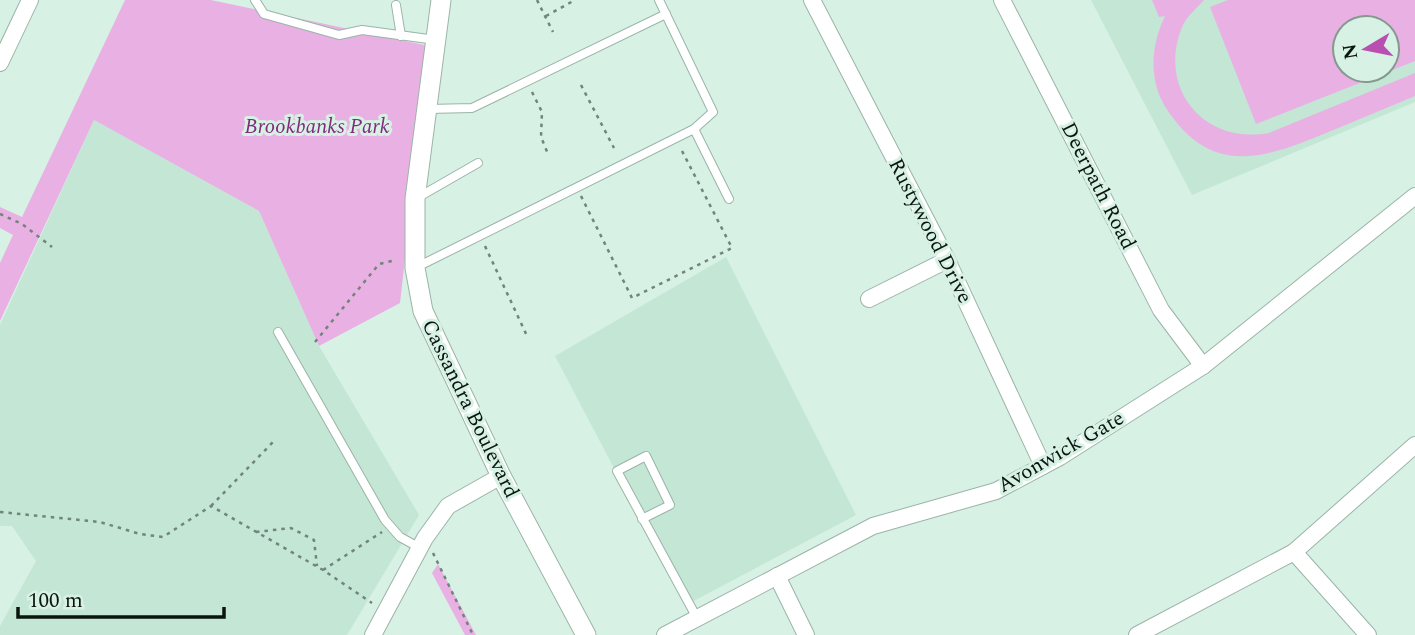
<svg xmlns="http://www.w3.org/2000/svg" width="1415" height="635" font-family="Spectral,serif">
<style>
.built{fill:#c3e6d5;fill-rule:evenodd}
.park{fill:#e9b1e3;fill-rule:evenodd}
.lines{fill:none;stroke-linecap:round;stroke-linejoin:round}
.service-casing{stroke:#9bb4a8;stroke-width:10}
.minor-casing{stroke:#9bb4a8;stroke-width:18}
.tertiary-casing{stroke:#9bb4a8;stroke-width:21}
.path{stroke:#72847b;stroke-width:2.5;stroke-dasharray:3.5 5;stroke-linecap:butt}
.service{stroke:#fff;stroke-width:8}
.minor{stroke:#fff;stroke-width:16}
.tertiary{stroke:#fff;stroke-width:19}
.labels{text-anchor:middle;dominant-baseline:central;stroke-width:6;stroke-linejoin:round;paint-order:stroke}
.park-label{font-size:21px;font-style:italic;fill:#812b7c;stroke:#d7f1e4}
.street-label{font-size:21px;fill:#0b1510;stroke:#d7f1e4}
</style>
<rect width="100%" height="100%" fill="#d7f1e4"/>
<!-- built -->
<g class="built">
<path d="M1091,0h324v102l-223,93zM1345,28h42v42h-42z"/>
<path d="M94,120l165,91 60,135 100,169 -72,120h-347v-9l36,-65 -24,-35h-12v-201z"/>
<path d="M726,257l130,258 -170,90 -131,-249z"/>
</g>
<!-- park -->
<g class="park">
<path d="M125,0h86l218,46 -29,257 -81,43 -60,-135 -165,-91 -94,201v-58l13,-28 -13,-7v-21l22,10z"/>
<path d="M1152,0h52c-7,8 -17,16 -21,25 -27,62 20,120 86,108l146,-60v23c-28,12 -56,23 -84,35 -65,27 -119,48 -165,-23 -18,-28 -15,-63 -1,-92l-6,1z"/>
<path d="M1228,0h187v61l-159,63 -46,-117zM1345,28h42v42h-42z"/>
<path d="M438,564l38,71h-11l-33,-62z"/>
</g>
<g class="lines">
<!-- service casing -->
<g class="service-casing">
<g id="service">
<path d="M255,0l9,14 75,21 23,-5 74,10"/>
<path d="M659,0l54,112 -19,17"/>
<path d="M396,5l5,31"/>
<path d="M428,109l44,-1 194,-94"/>
<path d="M417,198l61,-35"/>
<path d="M415,268l279,-139 35,70"/>
<path d="M278,332l107,188 15,17 20,11"/>
<path d="M642,519l28,-14 -24,-49 -29,15 80,147"/>
</g>
</g>
<!-- minor casing -->
<g class="minor-casing">
<g id="minor">
<path d="M812,0l135,260 96,206"/>
<path d="M1002,0l159,310 42,56"/>
<path d="M0,63l30,-63"/>
<path d="M869,299l78,-39"/>
<path d="M1294,552l74,83"/>
<path d="M777,576l29,59"/>
<path d="M373,635l52,-97 23,-32 53,-30"/>
<path d="M665,635l208,-109 123,-35 64,-34 143,-91 212,-170"/>
<path d="M1137,635l157,-83 121,-107"/>
</g>
</g>
<!-- tertiary casing -->
<g class="tertiary-casing">
<path id="tertiary" d="M441,0l-26,199v69l8,43 78,165 85,159"/>
</g>
<!-- path -->
<g class="path">
<path d="M537,0l16,32"/>
<path d="M546,16l29,-16"/>
<path d="M581,85l33,63"/>
<path d="M532,92l10,20 -1,25 7,17"/>
<path d="M581,196l51,102 100,-50 -52,-101"/>
<path d="M0,214l22,10 30,23"/>
<path d="M485,246l43,92"/>
<path d="M315,342l64,-78 17,-4"/>
<path d="M211,506l64,-66"/>
<path d="M0,512l100,10 40,12 23,3 48,-31 112,64 49,33"/>
<path d="M256,532l35,-4 23,12 3,26"/>
<path d="M433,553l40,82"/>
<path d="M323,570l59,-38"/>
</g>
<!-- service -->
<use href="#service" class="service"/>
<!-- minor -->
<use href="#minor" class="minor"/>
<!-- tertiary -->
<use href="#tertiary" class="tertiary"/>
</g>
<g class="labels">
<!-- park labels -->
<g class="park-label">
<text x="317" y="127">Brookbanks Park</text>
</g>
<!-- street labels -->
<g class="street-label">
<text transform="translate(1098 186) rotate(63)">Deerpath Road</text>
<text transform="translate(930 231) rotate(63)">Rustywood Drive</text>
<text transform="translate(470 409) rotate(64)">Cassandra Boulevard</text>
<text transform="translate(1061 452) rotate(-30)">Avonwick Gate</text>
</g>
</g>
<!-- north arrow -->
<g transform="translate(1366 49) rotate(260)"><circle r="33" fill="#d7f1e4" stroke="#85998f" stroke-width="2"/>
<path d="M0-5L12 26L0 18L-12 26Z" fill="#b94fb1"/>
<text y="-10" font-size="19" font-weight="bold" text-anchor="middle" fill="#0b1510">N</text>
</g>
<!-- scale -->
<path d="M18 607v10h206v-10" fill="none" stroke="#0b1510" stroke-width="3.5"/>
<text x="28" y="607" font-size="21" fill="#0b1510" stroke="#d7f1e4" stroke-width="5" paint-order="stroke">100 m</text>
</svg>
